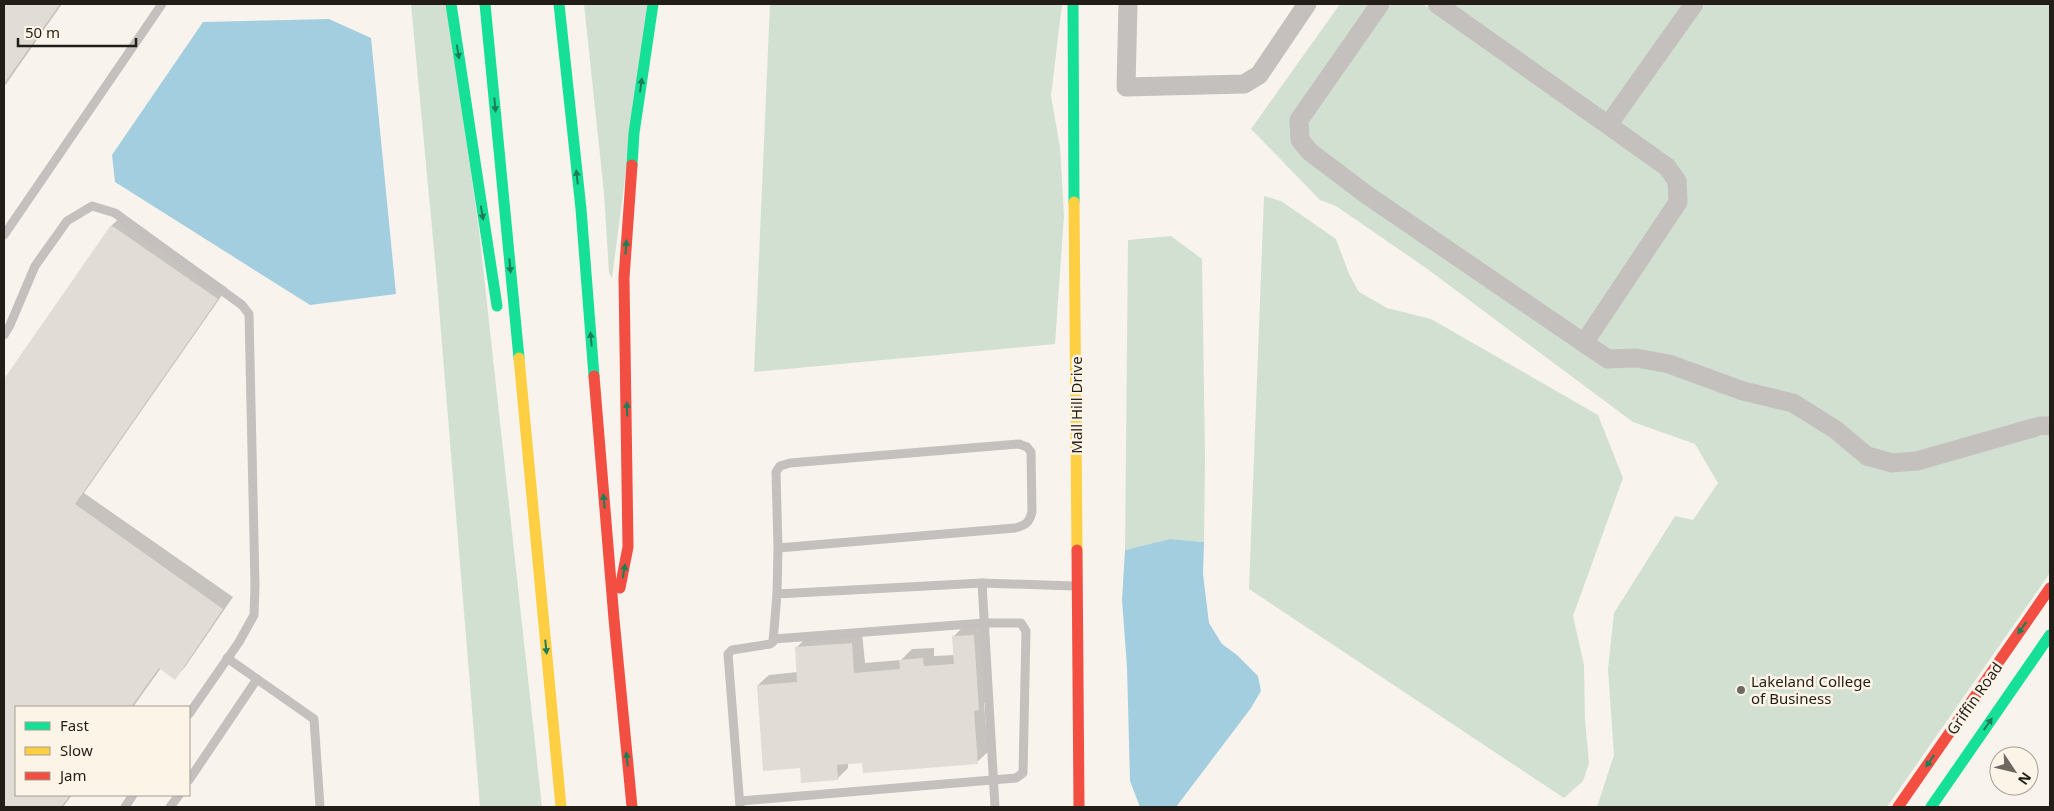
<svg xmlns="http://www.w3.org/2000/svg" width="2054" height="811" font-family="'Noto Sans',sans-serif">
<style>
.green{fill:#d2e0d1}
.water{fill:#a3cee0}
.shadow{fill:#0003}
.building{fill:#e1dcd5}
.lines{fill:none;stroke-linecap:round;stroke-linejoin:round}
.lane{stroke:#c3c0bd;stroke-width:9}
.street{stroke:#c3c0bd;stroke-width:19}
.fast{stroke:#16e098;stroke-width:11}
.slow{stroke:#ffcf43;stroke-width:11}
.jam{stroke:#f24e42;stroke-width:11}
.oneway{fill:#1c7e57}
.poi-dot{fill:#6d6861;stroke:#fdf4e8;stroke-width:2}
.labels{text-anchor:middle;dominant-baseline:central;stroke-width:5;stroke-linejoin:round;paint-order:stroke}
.street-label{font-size:15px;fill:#221d16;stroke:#fdf4e8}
.poi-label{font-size:15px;fill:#221d16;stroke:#fdf4e8;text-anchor:start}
</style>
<rect width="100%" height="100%" fill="#f8f3ed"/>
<!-- green -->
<g class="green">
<path d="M411,4h36l32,226 63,577h-62l-44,-536z"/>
<path d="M584,4h64l-36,274 -3,-5 -5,-80z"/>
<path d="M770,4h292l-11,92 9,51 4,69 -9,128 -301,28z"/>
<path d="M1340,4h29l-78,135 345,228 32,6 122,38 41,25 31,26 188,-27v138l-163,234h-290l17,-52 -6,-86 6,-56 61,-97 18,4 25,-37 -23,-39 -62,-22 -207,-154 -90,-62 -16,-6 -69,-71z"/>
<path d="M1391,4h32l238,168 7,11 1,16 -88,132 -209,-143 -56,-42 -8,-9v-14z"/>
<path d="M1450,4h233l-78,109z"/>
<path d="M1705,4h345v414l-135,34 -23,3 -21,-7 -31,-25 -230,-72 -14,-10 91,-139 -67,-78z"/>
<path d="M1264,196l17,5 55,38 13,35 10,18 28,16 44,11 167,96 25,63 -50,138 11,49 1,54 4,44 -6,18 -19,17 -315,-209z"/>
<path d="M1171,236l31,23 3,198 -1,85 -34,-3 -45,11 3,-310z"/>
</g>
<!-- water -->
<g class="water">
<path d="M329,19l42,19 25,256 -86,11 -195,-123 -3,-27 91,-133z"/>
<path d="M1170,539l34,3 -1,32 6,49 13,21 15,11 21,21 3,15 -10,17 -75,99h-36l-10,-26 -3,-114 -5,-67 3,-50z"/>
</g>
<!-- shadow -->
<g class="shadow">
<path d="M4,4h58l-58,83z"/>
<path d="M123,215l104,73 -143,205 149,104 -48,70 -10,11 -14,-10 -28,39h-117v88h56l-9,12h-59v-313l5,-8 -5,-3v-102l108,-156z"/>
<path d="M984,625l5,73 -5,5 4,49 -11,10 -129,1v5l-11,11 -36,-12 -43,-82 11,-10 29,-3 -2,-24 11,-11 55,-4 3,30 36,-3 11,-11 22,-1v8l21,-1 -2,-18 11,-11z"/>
</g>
<!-- building -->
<g class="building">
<path d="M4,4h56l-56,80z"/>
<path d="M111,225l107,74 -143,205 148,105 -48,71 -16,-12 -28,39h-115v88h54l-9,12h-57v-428z"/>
<path d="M974,635l5,75 -5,1 4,53 -115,9 -1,-10 -25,2 1,15 -37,3 -1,-15 -37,3 -6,-86 40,-3 -2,-35 57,-4 2,30 46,-4 -1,-9 24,-2 1,8 30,-2 -2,-28z"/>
</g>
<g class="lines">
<!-- lane -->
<g class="lane">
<path d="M4,235l158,-231"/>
<path d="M4,335l6,-10 25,-59 32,-45 25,-15 23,7 127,92 7,9 6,272 -1,29 -15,27 -50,72"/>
<path d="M777,594l1,-46 -2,-76 4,-6 10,-3 229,-19 8,3 4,5 1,60c-3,11 -6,13 -17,16l-237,20"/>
<path d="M227,658l87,61 6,88"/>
<path d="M189,780l68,-101"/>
<path d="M740,801l276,-23 7,-5 3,-142 -5,-8h-37l-210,16"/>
<path d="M125,807l8,-12"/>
<path d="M170,807l9,-12"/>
<path d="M740,807l-12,-153 4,-4 38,-6 3,-2 4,-48 205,-11"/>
<path d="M995,807l-13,-224 92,3"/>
</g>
<!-- street -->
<g class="street">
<path d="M1128,4l-2,83 118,-3 15,-9 48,-71"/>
<path d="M1380,4l-81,116 1,20 10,12 57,43 217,148 94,-141 -1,-21 -10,-14 -59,-42 86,-121"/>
<path d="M1437,4l171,121"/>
<path d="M1584,343l24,16 28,-1 33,6 74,27 50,12 43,27 31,26 25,7 25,-2 123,-35h10"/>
</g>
<!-- fast -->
<g class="fast">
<path d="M451,4l46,302"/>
<path d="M485,4l34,354"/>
<path d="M559,4l22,205 13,167"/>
<path d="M1073,4l1,198"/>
<path d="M632,165l2,-32 19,-129"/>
<path d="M1931,807l119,-172"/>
</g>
<!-- slow -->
<g class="slow">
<path d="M1074,202l3,348"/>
<path d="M519,358l42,449"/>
</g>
<!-- jam -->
<g class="jam">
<path d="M594,376l20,243 18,188"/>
<path d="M1077,550l2,257"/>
<path d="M620,588l8,-41 -4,-269 8,-113"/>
<path d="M1898,807l152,-219"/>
</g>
</g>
<!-- one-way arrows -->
<defs><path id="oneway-solid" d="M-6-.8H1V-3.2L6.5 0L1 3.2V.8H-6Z" transform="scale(1.25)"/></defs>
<g class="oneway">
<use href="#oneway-solid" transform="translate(458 52) rotate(81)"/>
<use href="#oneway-solid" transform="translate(641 85) rotate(-82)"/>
<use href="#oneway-solid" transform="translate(495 105) rotate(85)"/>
<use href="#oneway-solid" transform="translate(577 177) rotate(-96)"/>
<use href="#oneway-solid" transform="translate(482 213) rotate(81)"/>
<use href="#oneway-solid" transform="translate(626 247) rotate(-86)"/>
<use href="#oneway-solid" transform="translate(510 266) rotate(85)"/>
<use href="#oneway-solid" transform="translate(591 339) rotate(-95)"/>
<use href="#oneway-solid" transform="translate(627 409) rotate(-91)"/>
<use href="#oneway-solid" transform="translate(604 501) rotate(-95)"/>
<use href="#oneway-solid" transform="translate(624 571) rotate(-79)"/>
<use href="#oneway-solid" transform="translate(2022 628) rotate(125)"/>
<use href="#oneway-solid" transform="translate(546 647) rotate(84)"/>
<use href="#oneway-solid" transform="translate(1988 724) rotate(-55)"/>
<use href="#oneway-solid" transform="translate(627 759) rotate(-95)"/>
<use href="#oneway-solid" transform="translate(1930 761) rotate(125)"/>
</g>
<!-- markers -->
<circle class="poi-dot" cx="1741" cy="690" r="5"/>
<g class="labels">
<!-- street labels -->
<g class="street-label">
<text transform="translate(1076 405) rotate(-90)">Mall Hill Drive</text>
<text transform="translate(1974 698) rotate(-55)">Griffin Road</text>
</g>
<!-- poi labels -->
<g class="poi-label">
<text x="1751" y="681">Lakeland College<tspan x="1751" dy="17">of Business</tspan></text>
</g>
</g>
<!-- border -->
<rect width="2054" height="811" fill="none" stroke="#221d16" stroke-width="10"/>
<!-- legend -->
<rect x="15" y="706" width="175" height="90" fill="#fdf4e8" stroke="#a59e94"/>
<rect x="25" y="722" width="25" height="8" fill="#16e098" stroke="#a59e94"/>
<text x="60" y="731" font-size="15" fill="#221d16">Fast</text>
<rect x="25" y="747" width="25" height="8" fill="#ffcf43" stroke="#a59e94"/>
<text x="60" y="756" font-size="15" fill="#221d16">Slow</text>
<rect x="25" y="772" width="25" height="8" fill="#f24e42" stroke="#a59e94"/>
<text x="60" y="781" font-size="15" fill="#221d16">Jam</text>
<!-- north arrow -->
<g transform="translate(2014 771) rotate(125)"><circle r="24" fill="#fdf4e8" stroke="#a59e94"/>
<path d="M0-4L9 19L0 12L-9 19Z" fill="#6d6861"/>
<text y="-8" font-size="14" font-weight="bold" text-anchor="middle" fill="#221d16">N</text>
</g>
<!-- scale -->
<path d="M18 38v8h118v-8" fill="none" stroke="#221d16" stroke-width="2.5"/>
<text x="25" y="38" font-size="15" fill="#221d16" stroke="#fdf4e8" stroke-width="4" paint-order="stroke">50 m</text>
</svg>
